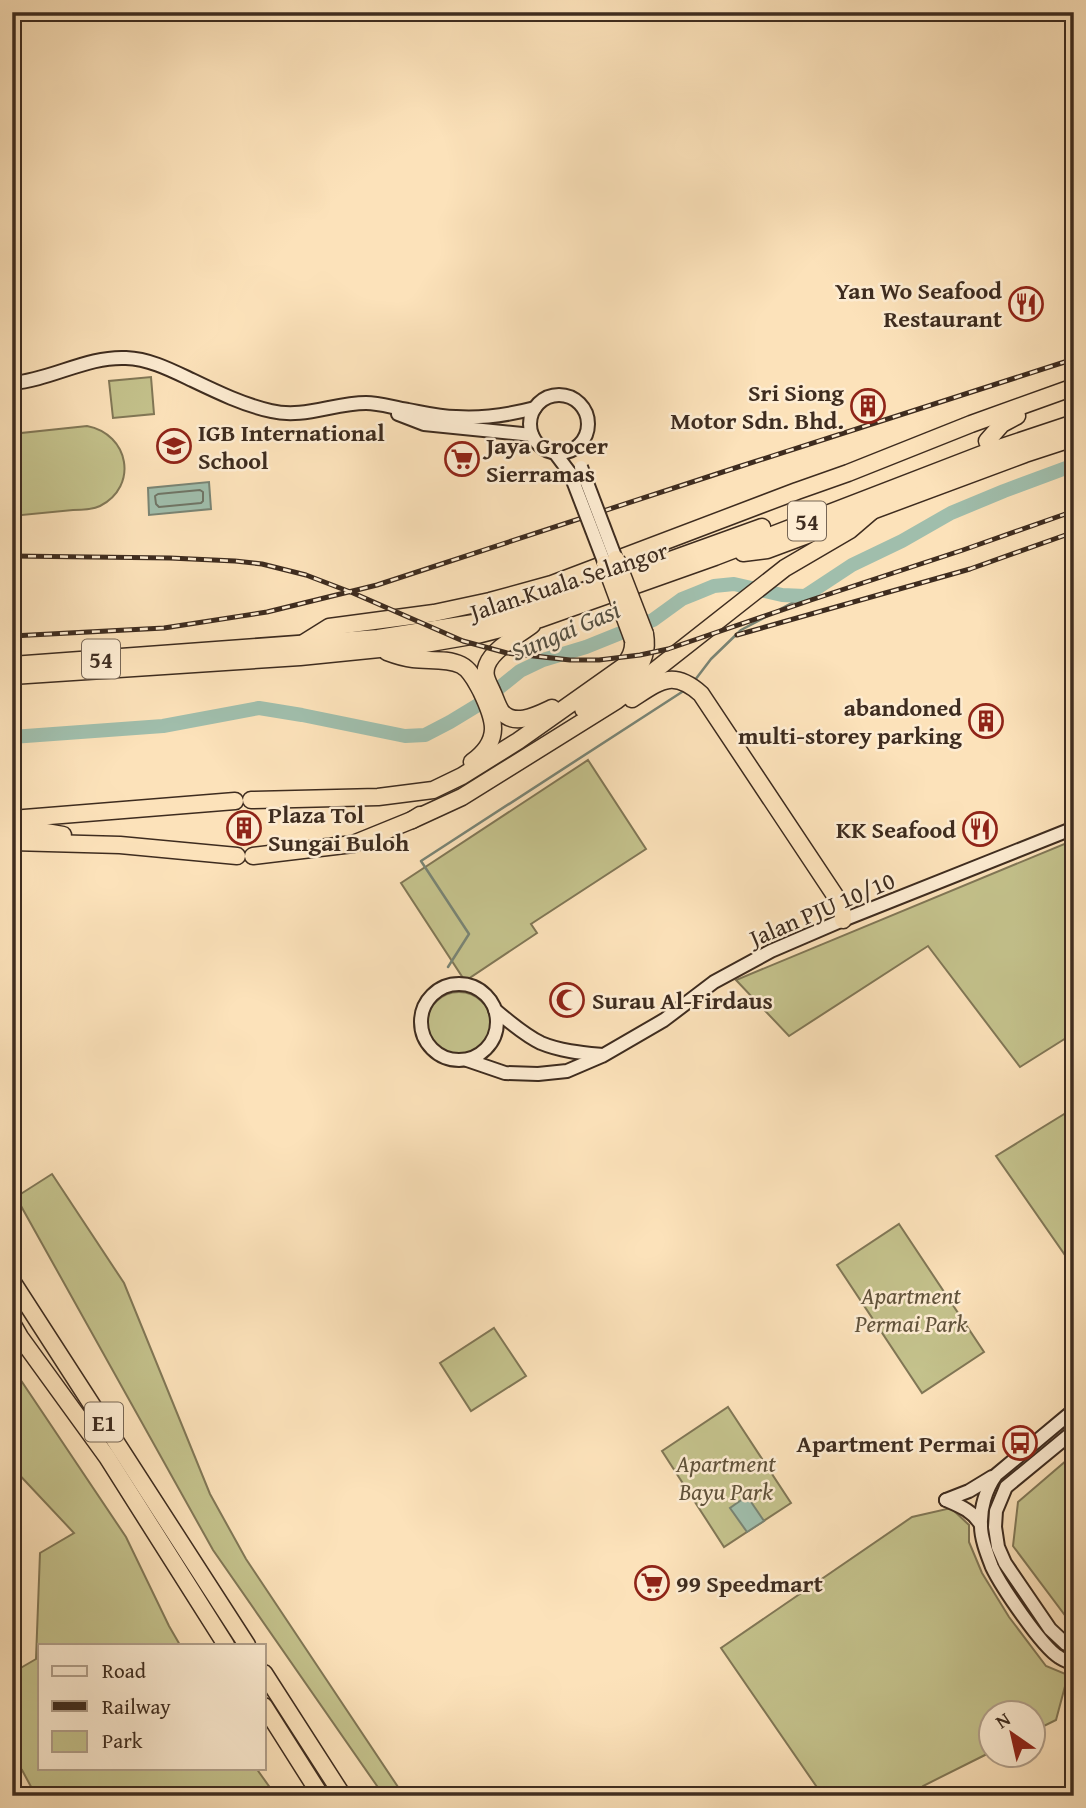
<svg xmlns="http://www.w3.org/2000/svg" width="1086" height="1808" font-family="'Gentium Book Plus',serif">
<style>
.green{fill:#c4c28c;stroke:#817756;stroke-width:2}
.water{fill:#a0beac;stroke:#798474;stroke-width:2}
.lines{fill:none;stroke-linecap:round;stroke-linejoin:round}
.shore{stroke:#6f7566;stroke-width:2}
.stream{stroke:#798474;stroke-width:2.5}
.river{stroke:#a0beac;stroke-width:14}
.secondary-casing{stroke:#3e2c1f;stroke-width:16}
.highway-casing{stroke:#3e2c1f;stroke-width:19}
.secondary{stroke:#fdecd2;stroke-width:12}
.highway{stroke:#fce2ba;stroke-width:16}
.rail-casing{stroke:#3e2c1f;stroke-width:5}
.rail{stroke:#fdecd2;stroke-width:2.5;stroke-dasharray:8;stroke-linecap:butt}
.secondary-bridge-casing{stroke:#3e2c1f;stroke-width:16;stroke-linecap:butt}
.highway-bridge-casing{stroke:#3e2c1f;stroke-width:19;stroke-linecap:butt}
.secondary-bridge{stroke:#fdecd2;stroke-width:12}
.highway-bridge{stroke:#fce2ba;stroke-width:16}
.labels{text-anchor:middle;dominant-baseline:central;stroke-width:5;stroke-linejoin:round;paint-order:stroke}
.shield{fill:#fdecd2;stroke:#765;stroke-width:2}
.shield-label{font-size:23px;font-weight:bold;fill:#3e2c1f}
.poi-label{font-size:24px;font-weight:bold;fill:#3e2c1f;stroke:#fdecd2;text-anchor:end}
.street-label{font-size:24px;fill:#3e2c1f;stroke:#fdecd2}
.park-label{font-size:24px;font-style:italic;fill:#60523a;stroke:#fdecd2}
.water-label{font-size:26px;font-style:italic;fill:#565042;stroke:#fdecd2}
</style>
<rect width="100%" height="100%" fill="#fce2ba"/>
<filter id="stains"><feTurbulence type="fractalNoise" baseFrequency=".00286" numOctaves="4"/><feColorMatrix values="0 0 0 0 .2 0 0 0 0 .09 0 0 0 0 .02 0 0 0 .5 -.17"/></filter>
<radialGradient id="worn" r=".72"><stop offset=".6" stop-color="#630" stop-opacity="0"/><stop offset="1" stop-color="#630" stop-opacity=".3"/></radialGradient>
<!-- green -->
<g class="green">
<path d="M151,377l3,37 -41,4 -4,-37z"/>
<path d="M87,426c42,8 52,60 13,80 -8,4 -19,4 -27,4 -21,2 -41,4 -61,6v-82z"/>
<path d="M588,760l58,89 -115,75 6,9 -72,48 -64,-98z"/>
<path d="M1074,840v193l-54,34 -92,-121 -139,90 -53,-56z"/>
<circle cx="459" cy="1024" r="32"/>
<path d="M1074,1108v160l-78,-112z"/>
<path d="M52,1174l72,109 86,211 36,65 158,237h-20l-171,-246 -197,-353z"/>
<path d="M899,1224l85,128 -62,41 -85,-128z"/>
<path d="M494,1328l32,48 -55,35 -31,-48z"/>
<path d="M12,1367l114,170 43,89 11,19h-140v123h216l20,28h-240l-14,-26 -10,3v-100l24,-14 4,-106 34,-20 -62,-66z"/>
<path d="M728,1407l63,96 -67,44 -62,-96z"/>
<path d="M1074,1454v147l-7,17 -54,-72 5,-44z"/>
<path d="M951,1508l18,17v17l13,31 27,44 37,49 22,9 -12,45 -22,11v-17h-42l-1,38 -68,34 -10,10h-90l-102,-148 191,-131z"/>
</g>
<!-- water -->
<g class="water">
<path d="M209,482l2,27 -62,6 -1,-27z"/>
<path d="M747,1496l17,25 -17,11 -17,-24z"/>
</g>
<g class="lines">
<!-- shore -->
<path class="shore" d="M200,490l3,2v9l-2,2 -42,4 -3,-3 -1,-8 3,-2z"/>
<!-- stream -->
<g class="stream">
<path d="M695,680l16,-21 30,-29 64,-34"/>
<path d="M448,967l21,-33 -48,-73 264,-171"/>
</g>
<!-- river -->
<path class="river" d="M12,737l151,-11 96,-18 43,7 103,21 20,-1 25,-13 28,-17 42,-34 23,-11 43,-13 67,-27 29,-21 15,-6 17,-7 20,-2 48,11 23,1 47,-31 50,-24 49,-28 53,-22 70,-26"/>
<!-- secondary casing -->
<g class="secondary-casing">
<g id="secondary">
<path d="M12,383c39,-3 75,-27 114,-25 24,1 45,12 66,22 25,12 52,25 79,31 32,8 63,-8 95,-8 14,0 28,5 42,7 16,3 32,7 48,7 27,2 52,-2 79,-9"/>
<circle cx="559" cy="424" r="29"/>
<path d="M398,414l26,10 108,11"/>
<path d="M555,453l15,20"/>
<circle cx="459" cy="1022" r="38"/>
<path d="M495,1010c15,12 29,25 46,33 19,8 41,10 61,12"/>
<path d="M467,1060l38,13 33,1 29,-3 35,-15 62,-36 50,-38 57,-31 72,-31 231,-92"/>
<path d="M1074,1410l-78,65c-10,14 -16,33 -15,51 0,13 6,28 11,41 9,19 50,80 67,90 4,3 10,5 15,7"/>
<path d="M1074,1431l-68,56 -10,24 -1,16 3,20 7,16 45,66 16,15 8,4"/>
<path d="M946,1500l23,-9 23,-14"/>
<path d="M946,1500c14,6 27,11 35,25"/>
</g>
</g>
<!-- highway casing -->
<g class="highway-casing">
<g id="highway">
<path d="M987,441l15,-17 15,-8"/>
<path d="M743,553l24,-3 258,-96 49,-16"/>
<path d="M532,625c-13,10 -39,24 -45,40 -4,10 1,17 5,26 3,6 5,14 9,20 13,17 38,3 51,-3"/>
<path d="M305,642l24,-15 105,-14 56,-12 62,-17 245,-93 51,-18 123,-49 103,-37"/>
<path d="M387,652c8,3 17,6 26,7 15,2 34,-1 48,6 10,5 15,17 20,26 14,29 21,49 -9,71"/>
<path d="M12,665l366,-27 96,-15 63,-15 225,-81"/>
<path d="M12,676l288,-19 119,-12 58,-10 63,-16 175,-62 275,-106 84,-28"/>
<path d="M632,699c28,-18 41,-30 69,-5l141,212 1,14"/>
<path d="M583,709c29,-19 69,-34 62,-75"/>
<path d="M251,800l127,-3 55,-7 29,-14 56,-35 106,-75c6,-9 10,-15 9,-26"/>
<path d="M12,819l223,-18"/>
<path d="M412,820l50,-23 154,-96 169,-133 65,-38 21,-18"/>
<path d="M12,831l22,-1 29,5"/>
<path d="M12,842l108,3 117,11"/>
<path d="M253,856l100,-12 59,-24 8,-5"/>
<path d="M12,1281l235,364"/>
<path d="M12,1323l8,14 87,120 119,188"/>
<path d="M264,1673l79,123"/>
<path d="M264,1706l57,90"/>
</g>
</g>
<!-- secondary -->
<use href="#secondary" class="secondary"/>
<!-- highway -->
<use href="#highway" class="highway"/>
<!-- rail casing -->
<g class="rail-casing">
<g id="rail">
<path d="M12,556l158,2 65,3 27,3 44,11 47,18 110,48 44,12 63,7h29l41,-5 28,-6 143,-49 152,-50 111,-39"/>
<path d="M737,635l233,-66 104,-37"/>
<path d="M12,636l152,-8 103,-16 110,-27 361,-118 336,-108"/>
</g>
</g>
<!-- rail -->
<use href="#rail" class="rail"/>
<!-- secondary-bridge casing -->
<g class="secondary-bridge-casing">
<g id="secondary-bridge">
<path d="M581,467l35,92"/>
<path d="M570,473l35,91"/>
</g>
</g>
<!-- highway-bridge casing -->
<g class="highway-bridge-casing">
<g id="highway-bridge">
<path d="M616,559l29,75"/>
<path d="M605,564l28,76"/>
</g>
</g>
<!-- secondary-bridge -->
<use href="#secondary-bridge" class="secondary-bridge"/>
<!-- highway-bridge -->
<use href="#highway-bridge" class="highway-bridge"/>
</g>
<!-- icons -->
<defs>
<g id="restaurant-ring" transform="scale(1.75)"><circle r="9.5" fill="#fdecd2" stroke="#8f2418" stroke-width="1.5"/><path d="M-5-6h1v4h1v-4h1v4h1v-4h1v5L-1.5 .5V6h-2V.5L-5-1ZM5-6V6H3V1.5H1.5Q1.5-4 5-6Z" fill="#8f2418"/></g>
<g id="building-ring" transform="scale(1.75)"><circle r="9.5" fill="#fdecd2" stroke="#8f2418" stroke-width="1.5"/><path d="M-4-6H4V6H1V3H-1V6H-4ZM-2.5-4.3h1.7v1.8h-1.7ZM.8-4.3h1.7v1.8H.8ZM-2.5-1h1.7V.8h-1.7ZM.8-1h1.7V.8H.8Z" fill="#8f2418"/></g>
<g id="school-ring" transform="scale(1.75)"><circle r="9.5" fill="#fdecd2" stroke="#8f2418" stroke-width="1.5"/><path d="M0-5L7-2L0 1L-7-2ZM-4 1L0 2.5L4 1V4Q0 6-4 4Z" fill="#8f2418"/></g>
<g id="supermarket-ring" transform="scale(1.75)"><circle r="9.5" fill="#fdecd2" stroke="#8f2418" stroke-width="1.5"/><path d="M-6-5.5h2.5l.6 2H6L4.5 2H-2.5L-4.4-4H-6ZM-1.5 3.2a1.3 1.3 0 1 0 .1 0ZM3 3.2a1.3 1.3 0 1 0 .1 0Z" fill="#8f2418"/></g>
<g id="mosque-ring" transform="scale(1.75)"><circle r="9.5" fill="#fdecd2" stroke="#8f2418" stroke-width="1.5"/><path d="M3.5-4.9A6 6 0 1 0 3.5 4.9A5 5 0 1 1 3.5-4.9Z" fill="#8f2418"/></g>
<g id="bus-ring" transform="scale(1.75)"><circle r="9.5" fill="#fdecd2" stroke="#8f2418" stroke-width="1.5"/><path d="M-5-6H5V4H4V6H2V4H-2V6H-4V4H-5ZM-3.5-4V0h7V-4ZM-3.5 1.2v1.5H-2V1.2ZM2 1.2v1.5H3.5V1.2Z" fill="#8f2418"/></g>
</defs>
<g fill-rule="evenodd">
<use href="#restaurant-ring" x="1026" y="304"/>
<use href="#building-ring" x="868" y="406"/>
<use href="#school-ring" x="174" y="446"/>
<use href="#supermarket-ring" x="462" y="459"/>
<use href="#building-ring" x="986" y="721"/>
<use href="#building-ring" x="244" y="828"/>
<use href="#restaurant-ring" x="980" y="829"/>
<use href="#mosque-ring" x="567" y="1000"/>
<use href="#bus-ring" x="1020" y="1443"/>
<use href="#supermarket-ring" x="652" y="1583"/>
</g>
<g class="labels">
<!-- shield labels -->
<g class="shield">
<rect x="788" y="501.5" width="38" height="39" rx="5"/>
<rect x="82" y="639.5" width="38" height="39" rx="5"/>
<rect x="85" y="1402.5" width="38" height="39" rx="5"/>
</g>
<g class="shield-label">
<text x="807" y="521">54</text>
<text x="101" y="659">54</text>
<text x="104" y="1422">E1</text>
</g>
<!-- poi labels -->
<g class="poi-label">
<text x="1002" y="290">Yan Wo Seafood<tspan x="1002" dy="28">Restaurant</tspan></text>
<text x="844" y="392">Sri Siong<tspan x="844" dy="28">Motor Sdn. Bhd.</tspan></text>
<text x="198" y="432" text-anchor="start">IGB International<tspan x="198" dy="28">School</tspan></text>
<text x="486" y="445" text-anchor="start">Jaya Grocer<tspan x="486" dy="28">Sierramas</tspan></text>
<text x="962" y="707">abandoned<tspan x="962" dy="28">multi-storey parking</tspan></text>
<text x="268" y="814" text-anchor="start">Plaza Tol<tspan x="268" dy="28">Sungai Buloh</tspan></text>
<text x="956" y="829">KK Seafood</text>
<text x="592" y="1000" text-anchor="start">Surau Al-Firdaus</text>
<text x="996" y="1443">Apartment Permai</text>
<text x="676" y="1583" text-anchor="start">99 Speedmart</text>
</g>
<!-- street labels -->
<g class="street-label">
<text transform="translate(569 581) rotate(-18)">Jalan Kuala Selangor</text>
<text transform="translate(822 909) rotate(-23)">Jalan PJU 10/10</text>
</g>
<!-- park labels -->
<g class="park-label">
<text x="911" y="1295">Apartment<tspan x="911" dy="28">Permai Park</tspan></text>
<text x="726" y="1463">Apartment<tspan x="726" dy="28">Bayu Park</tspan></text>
</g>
<!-- water labels -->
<g class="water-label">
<text transform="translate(565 630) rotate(-23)">Sungai Gasi</text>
</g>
</g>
<!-- margin -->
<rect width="1086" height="1808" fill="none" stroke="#fce2ba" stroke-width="42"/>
<rect x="14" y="14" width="1058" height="1780" fill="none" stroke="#3e2c1f" stroke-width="3.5"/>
<rect x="21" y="21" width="1044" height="1766" fill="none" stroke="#3e2c1f" stroke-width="2"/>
<!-- legend -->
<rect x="38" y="1644" width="228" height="126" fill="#fdecd2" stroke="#b19f8a" stroke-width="2"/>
<rect x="52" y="1666" width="35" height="10" fill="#fdecd2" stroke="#b19f8a" stroke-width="2"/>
<text x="102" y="1678" font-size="21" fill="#3e2c1f">Road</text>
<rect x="52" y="1701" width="35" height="10" fill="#3e2c1f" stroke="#b19f8a" stroke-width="2"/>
<text x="102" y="1714" font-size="21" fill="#3e2c1f">Railway</text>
<rect x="52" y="1731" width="35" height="21" fill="#c4c28c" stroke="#b19f8a" stroke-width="2"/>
<text x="102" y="1748" font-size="21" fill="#3e2c1f">Park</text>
<!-- north arrow -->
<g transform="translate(1012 1734) rotate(326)"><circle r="33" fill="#fdecd2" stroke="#b19f8a" stroke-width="2"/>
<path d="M0-5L12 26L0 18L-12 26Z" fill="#8f2418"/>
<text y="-10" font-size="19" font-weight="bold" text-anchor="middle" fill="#3e2c1f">N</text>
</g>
<rect width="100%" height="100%" filter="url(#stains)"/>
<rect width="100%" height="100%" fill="url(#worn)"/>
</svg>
